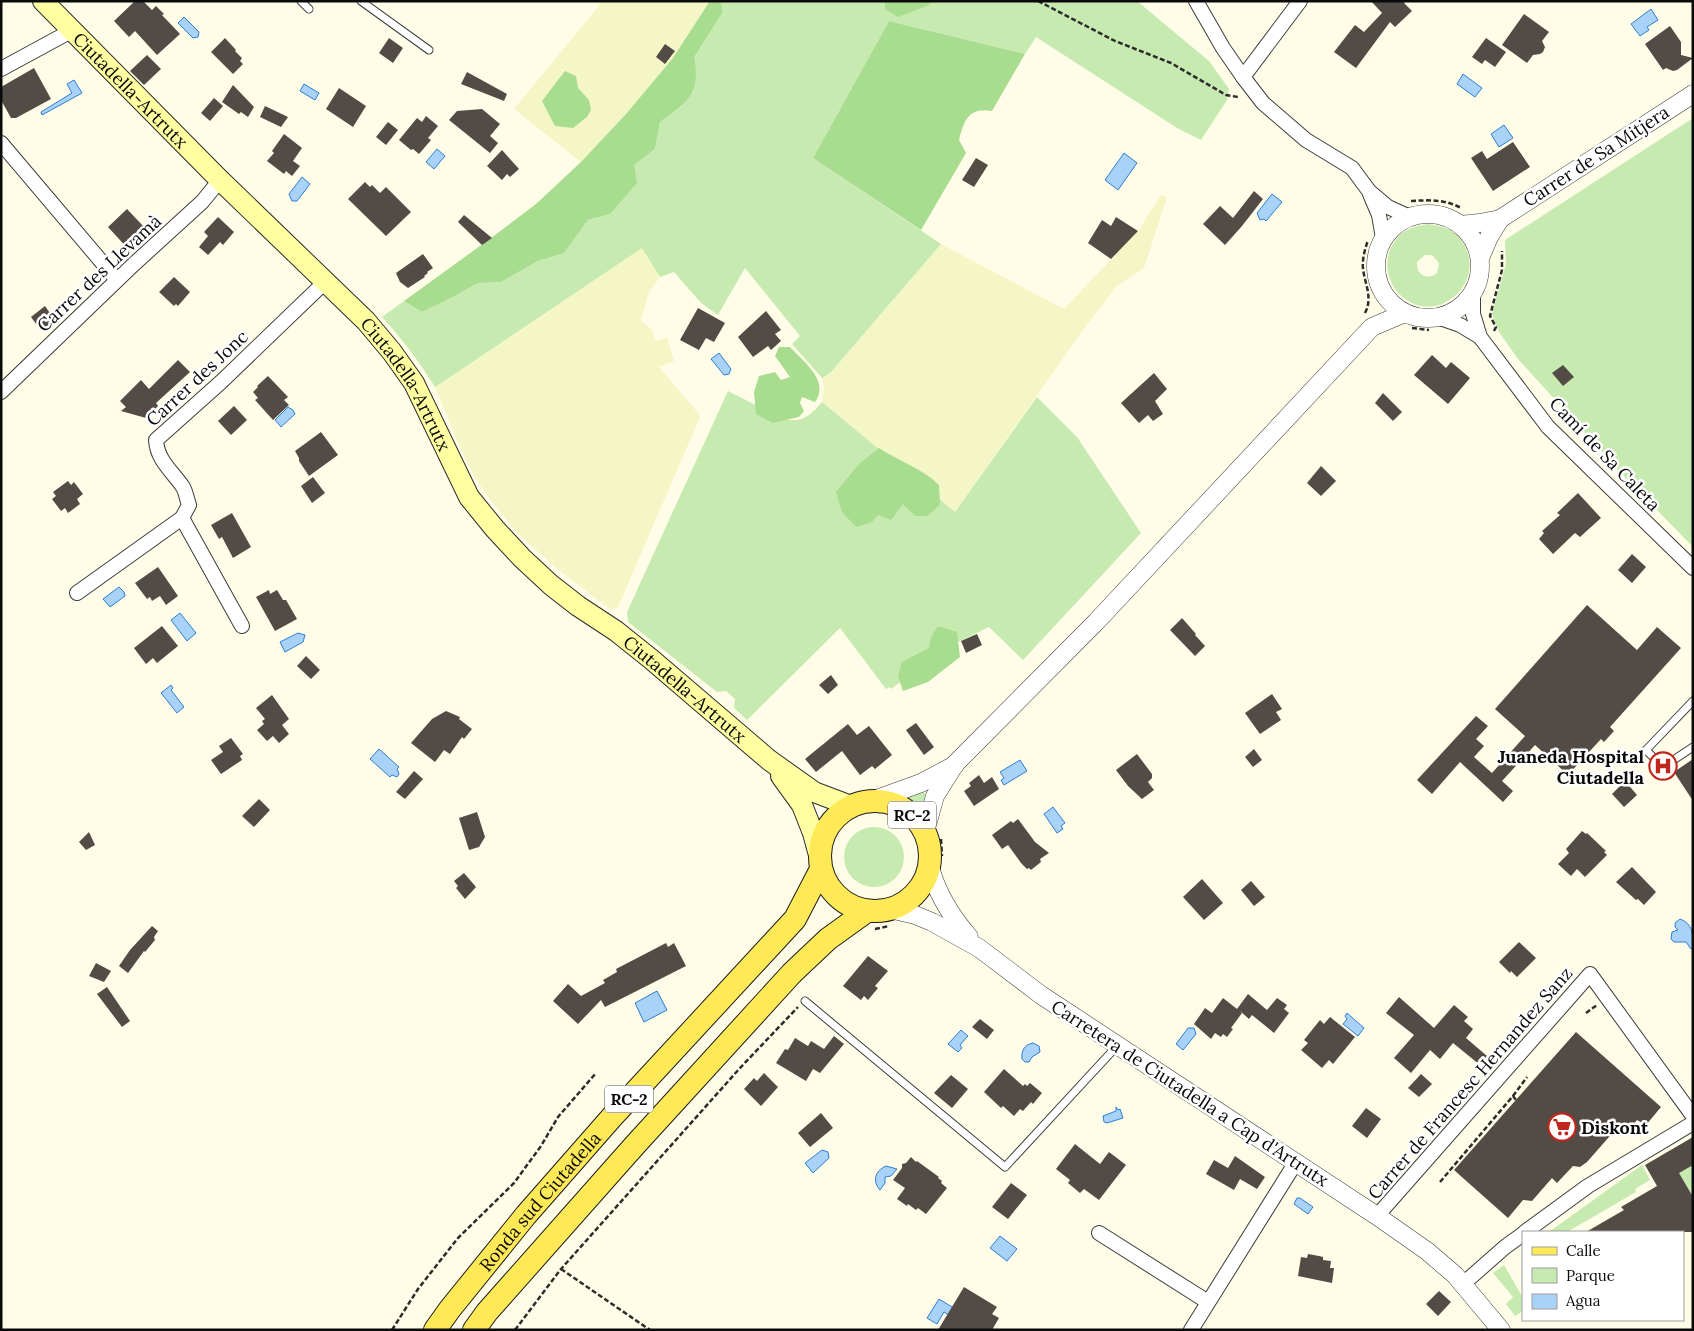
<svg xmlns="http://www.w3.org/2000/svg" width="1694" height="1331" font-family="Lora,serif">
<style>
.farmland{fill:#f4f6c6}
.green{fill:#c7eab0;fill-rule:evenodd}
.forest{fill:#a8dc8e}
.water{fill:#a9d2f9;stroke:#2c7ed4}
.building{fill:#534c46}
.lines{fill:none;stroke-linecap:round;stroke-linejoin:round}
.service-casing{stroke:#3d3d3d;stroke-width:9}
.minor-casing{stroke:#3d3d3d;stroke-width:16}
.tertiary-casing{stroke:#3d3d3d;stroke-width:19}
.secondary-casing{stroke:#2c2c2c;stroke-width:22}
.primary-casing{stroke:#1b1b1b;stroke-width:24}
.path{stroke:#2c2c2c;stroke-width:2.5;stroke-dasharray:5 2.5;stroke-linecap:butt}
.service{stroke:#fff;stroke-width:7}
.minor{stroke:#fff;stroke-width:14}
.tertiary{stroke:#fff;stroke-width:18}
.secondary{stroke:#ffffa2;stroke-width:20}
.primary{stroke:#ffe957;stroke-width:22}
.labels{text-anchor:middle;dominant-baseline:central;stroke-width:5;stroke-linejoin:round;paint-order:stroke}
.shield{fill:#fff;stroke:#545454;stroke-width:1}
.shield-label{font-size:16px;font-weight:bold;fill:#0a0a0a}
.street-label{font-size:18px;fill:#0a0a0a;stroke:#fff}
.poi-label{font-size:18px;font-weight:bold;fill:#0a0a0a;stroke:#fff;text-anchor:end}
</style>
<rect width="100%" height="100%" fill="#fffde7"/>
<!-- farmland -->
<g class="farmland">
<path d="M603,1h107l-37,57 -47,56 -45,48 -67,-53z"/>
<path d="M1161,195l6,3 -23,70 -27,18 -32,41 -130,185 -133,-110 2,-14 -2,-10 9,-6 110,-128 123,65 74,-78z"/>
<path d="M642,247l18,30 -11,15 -8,28 11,10 4,11 11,-4 7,24 -15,6 40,47 1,3 -82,190 -7,3 -51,-39 -43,-38 -21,-26 -17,-23 -14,-25 -30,-72z"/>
</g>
<!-- green -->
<g class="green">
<path d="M710,1h427l72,60 20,28 -2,11 -26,40 -24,-12 -141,-91 -11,17 -136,-33 -76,137 128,86 -110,128 -9,6 -30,-34 8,-8 -55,-68 -27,47 -17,-12 -27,-31 -14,5 -18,-29 -207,139c-16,-26 -33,-48 -53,-70l22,-16 18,11 31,-15 25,-14 23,-1 37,-21 26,-8 24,-33 22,-6 24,-49 21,-16 5,-27 23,-17 -10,-47z"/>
<path d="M1693,118v429l-69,-71 -106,-117 -19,-27 -7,-18 14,-50 -1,-24z"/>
<path d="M1429,224c9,2 18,3 25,9 14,11 20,32 12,48 -5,11 -13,18 -24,23 -6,3 -15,3 -22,2 -34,-9 -45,-52 -16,-74 8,-5 17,-7 25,-8zM1425,255h7l7,8 -2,10c-10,8 -21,2 -20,-11z"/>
<path d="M728,391l53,27c20,6 28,-1 41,-16l133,110 82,-115 40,40 64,96 -118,127 -34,-33 -43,21 -55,41 -1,-2 -4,2 -46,-61 -93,92 -13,-12 1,-9 -9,-8 -9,1 -89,-70 -1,-10z"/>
<path d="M921,791l6,4 -4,14h-2l-13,-11z"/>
<circle cx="874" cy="857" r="30"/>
<path d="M1693,1162v38l-18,-28z"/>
<path d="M1642,1165l8,15 -15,9 1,3 -69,40h-18z"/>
<path d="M1504,1265l19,33v13l-8,5 -9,-12 7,-7 -20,-24z"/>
</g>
<!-- forest -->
<g class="forest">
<path d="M710,1l11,1 1,11 -28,44c7,37 -6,45 -34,65l-5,27 -21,16 3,18 -27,31 -22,6 -24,33 -26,8 -37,21 -23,1 -25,14 -31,15 -18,-11 87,-63 45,-34 45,-42 45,-48 47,-56z"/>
<path d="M885,1h46l-2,4 -31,12 -13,-8z"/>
<path d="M889,21l136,33 -33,57c-23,-4 -28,9 -33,29l7,13 -45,77 -108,-72z"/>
<path d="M565,71l11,5 2,12 11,12 2,10 -4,7 -14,11 -18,-2 -13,-25z"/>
<path d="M779,347h11c14,15 40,34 25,55l-13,-5 -2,6 4,8 -5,6 -26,6 -17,-9 -2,-22 5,-16 16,-4 6,8 9,-3 -15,-21z"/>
<path d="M879,448c20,13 44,21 60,37l1,20 -13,11h-12l-12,-12 -12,16 -13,-5 -6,7 -16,5 -14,-15 -6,-20 23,-28z"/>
<path d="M938,626l19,6 3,25 -32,25 -25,9 -5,-15 4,-14 27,-14 2,-11z"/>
</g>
<!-- water -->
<g class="water">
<path d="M1651,9l7,11 -11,7 2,3 -9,6 -9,-12z"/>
<path d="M184,17l15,15 -1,5 -5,1 -15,-15z"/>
<path d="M1463,74l19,14 -7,9 -18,-13z"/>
<path d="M74,80l8,13 -40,22 -1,-3 31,-19 -5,-9z"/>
<path d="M304,84l15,9 -4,7 -15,-9z"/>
<path d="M1504,125l9,13 -14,9 -8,-13z"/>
<path d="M437,149l8,7 -11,13 -8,-7z"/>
<path d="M1124,153l13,10 -19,27 -13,-10z"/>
<path d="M302,177l8,7 -13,17h-5l-3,-7z"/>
<path d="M1272,194l10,8 -16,19 -2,-2 -4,1 -3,-7z"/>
<path d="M719,353l12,16 -2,5 -5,1 -13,-16z"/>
<path d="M288,407l5,3 2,4 -14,13 -6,-7z"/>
<path d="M119,587l5,5 1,4 -15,11 -7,-8z"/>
<path d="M180,613l16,20 -9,8 -16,-21z"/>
<path d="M298,633l7,2 -2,7 -18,10 -5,-10z"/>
<path d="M171,685l2,3 -2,2 13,17 -7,6 -16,-20z"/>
<path d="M379,749l20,18 -2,2 2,5 -2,3 -5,-2 -2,2 -20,-18z"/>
<path d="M1020,760l7,11 -23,14 -3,-5 3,-2 -4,-6z"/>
<path d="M1053,807l12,16 -4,3 2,3 -6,4 -13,-19z"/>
<path d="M1680,919c13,5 13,15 13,28l-2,2 -5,-7h-12l-3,-3 1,-7 6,-2 -3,-3v-4z"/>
<path d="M657,991l10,19 -23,12 -9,-19z"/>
<path d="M1347,1013l17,15 -6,8 -15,-12 4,-5 -2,-3z"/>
<path d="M1188,1028h6l2,6 -13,16 -7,-6z"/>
<path d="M961,1030l7,6 -8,9 2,3 -4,4 -10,-8z"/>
<path d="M1033,1043l6,3 1,6 -8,5 -3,5h-4l-3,-3c-1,-8 2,-14 11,-16z"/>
<path d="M1116,1107l2,3 2,-1 3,9 -16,5 -3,-1 -1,-6 13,-5z"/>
<path d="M822,1150l6,2 1,6 -16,15 -8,-10z"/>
<path d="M886,1166l11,3 -6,7 -6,1v6l-5,7c-8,-9 -5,-19 6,-24z"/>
<path d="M1297,1198h3l13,9 -5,7 -14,-10z"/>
<path d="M1000,1236l17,13 -10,12 -17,-13z"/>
<path d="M939,1299l18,11 -4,8 -9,-6 -7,12 -10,-6z"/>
</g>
<!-- building -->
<g class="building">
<path d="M135,1h8l9,9 4,-4 8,8 -2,1 18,19 -23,21 -22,-24 -6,6 -15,-16z"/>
<path d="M1371,1h35l-2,2 8,8 -17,16 -5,-5 -34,46 -22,-16 21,-27 9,7 18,-19z"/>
<path d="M1524,14l25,18 -7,9 3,6 -2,5 -3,2 -7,1 -6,8 -25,-18z"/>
<path d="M1670,26l11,16v13l12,3 -16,12 -4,1 -7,-3 -3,2 -18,-26z"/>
<path d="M225,38l11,12 -1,1 7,7 -2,3 3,3 -10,10 -22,-22z"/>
<path d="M389,38l14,10 -10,15 -14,-10z"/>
<path d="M1486,38l20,14 -11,15 -10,-7 -3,4 -10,-7z"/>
<path d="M665,44l10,7 -10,13 -9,-7z"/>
<path d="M147,55l14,14 -17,16 -14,-14z"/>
<path d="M34,68l17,31 -35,19h-5l-10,-18v-13z"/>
<path d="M467,72l40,22 -3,7 -43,-17z"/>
<path d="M233,85l21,22 -6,10 -7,-5 -2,2 -17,-12z"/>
<path d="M339,88l27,18 -13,21 -27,-18z"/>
<path d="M214,98l9,8 -13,15 -9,-8z"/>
<path d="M265,106l23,11 -7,10 -21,-10z"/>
<path d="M482,109l18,15 -10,12 8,7 -8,10 -41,-33 8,-9z"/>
<path d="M426,116l12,10 -10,12 3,2 -12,14 -6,-5 -2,1 -12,-10 18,-22 5,4z"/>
<path d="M388,122l10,8 -12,15 -10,-8z"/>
<path d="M284,134l18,14 -9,13 7,5 -8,10 -6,-5 -2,3 -17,-13 7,-8 -2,-2z"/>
<path d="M1513,142l17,25 -37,24 -22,-33 11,-7 5,8z"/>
<path d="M502,150l17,19 -9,8 -3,-3 -5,6 -15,-14z"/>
<path d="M976,158l12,7 -14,22 -12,-7z"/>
<path d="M365,182l5,5 2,-2 8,8 6,-6 25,25 -25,24 -38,-37z"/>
<path d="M1254,191l9,8 -21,27 -17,19 -22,-21 17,-18 13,12z"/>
<path d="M127,209l17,18 -8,8 6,5 -12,11 -22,-24z"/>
<path d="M464,215l28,23 -10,7 -24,-23z"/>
<path d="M218,217l16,15 -11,13 -3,-3 -12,13 -9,-8 9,-11 -4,-4z"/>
<path d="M1116,217l22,14 -27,28 -23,-16 14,-23 9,6z"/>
<path d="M423,254l10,14 -6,4 1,1 -4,3 1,1 -17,11 -8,-6 -4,-9z"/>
<path d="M174,277l16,15 -12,14 -2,-2 -2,2 -15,-14z"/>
<path d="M45,306l11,16 -14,10 -11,-15z"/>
<path d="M698,308l27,15 -11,19 -8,-4 -7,12 -19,-10z"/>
<path d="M766,311l15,19 -6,4 6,7 -10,9 -3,-4 -15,11 -15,-20z"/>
<path d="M1432,355l14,13 5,-6 19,16 -22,26 -34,-29z"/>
<path d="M178,360l12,12 -34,31 2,3 -12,12 -25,-7 5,-4 -6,-6 21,-21 8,9z"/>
<path d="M1563,365l11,12 -11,9 -11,-13z"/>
<path d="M1154,373l13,16 -12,12 8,13 -10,7 -5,-6 -9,8 -18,-20z"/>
<path d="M268,376l20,21 -4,3 5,5 -16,15 -18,-20 3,-2 -5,-6 5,-5 -1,-1z"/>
<path d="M1383,393l19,19 -9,9 -18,-18z"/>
<path d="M234,406l13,14 -16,15 -13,-14z"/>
<path d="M321,432l17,23 -29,21 -10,-15v-3l-4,-7z"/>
<path d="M1321,466l15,15 -15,15 -14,-13z"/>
<path d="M313,477l12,16 -13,10 -11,-17z"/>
<path d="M68,481l3,4 3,-3 9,12 -6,5 3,5 -12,9 -3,-5 -4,3 -9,-12 4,-3 -3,-4z"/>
<path d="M1578,493l23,25 -21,19 -5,-4 -22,21 -14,-15 5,-6 -2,-2 18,-16 -3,-2z"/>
<path d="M232,513l19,34 -18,11 -11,-21 -3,2 -8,-14z"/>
<path d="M1632,554l14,13 -14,16 -14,-13z"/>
<path d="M158,567l20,29 -12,9 -6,-9 -8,5 -2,-4 -3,2 -12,-16z"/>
<path d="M269,590l1,4 7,-4 6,10h3l11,19 -22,12 -19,-34z"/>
<path d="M1587,605l50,45 20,-23 24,21 -71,79 4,4 -10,11 -3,-3 -33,36 -33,-30 -33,36 11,10 -10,11 -43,-40 -28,32 -15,-14 59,-64 12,10 -12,13 8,7 -10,11 18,16 33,-37 -30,-27z"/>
<path d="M1182,618l14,16 -1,1 10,11 -10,10 -25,-26z"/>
<path d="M162,626l16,20 -21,17 -4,-5 -7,6 -12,-16z"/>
<path d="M977,634l5,11 -16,8 -5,-12z"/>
<path d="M306,656l14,14 -9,9 -14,-13z"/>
<path d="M831,675l7,10 -10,9 -9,-9z"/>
<path d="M1272,694l10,15 -6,3 5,8 -21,14 -15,-21z"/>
<path d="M272,695l17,24 -7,6 7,9 -10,9 -6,-7 -6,5 -10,-11 7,-6 -2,-3 3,-2 -9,-11z"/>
<path d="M446,711l14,6 -1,2 13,10 -8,10 -2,-2 -12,17 -6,-4 -9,12 -24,-19 21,-24z"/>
<path d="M916,723l18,24 -10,8 -18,-25z"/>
<path d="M848,724l9,11 12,-9 23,29 -17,14 -3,-3 -12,9 -18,-24 -26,21 -11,-13z"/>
<path d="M231,738l12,16 -3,2 2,4 -21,14 -10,-14 12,-8 -4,-6z"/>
<path d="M1254,749l8,11 -9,7 -8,-10z"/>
<path d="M1137,754l15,20v4l-4,4 6,8 -12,9 -14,-13 -12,-16z"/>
<path d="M1693,759v42l-19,-29z"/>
<path d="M414,771l9,8 -18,20 -9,-7z"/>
<path d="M979,775l5,8 8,-6 7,12 -25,17 -10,-15 7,-5 -2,-3z"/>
<path d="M1625,781l12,14 -13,12 -12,-13z"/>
<path d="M259,799l11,11 -16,17 -12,-11z"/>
<path d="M477,812l8,25 -6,10 -10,3 -10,-32z"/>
<path d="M1018,819l17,23 14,11 -9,6 1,3 -10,8 -2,-2 -2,1 -6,-6 -13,-18 -6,4 -10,-14 19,-14 2,2z"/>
<path d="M1582,831l4,3 1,-1 19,18 -2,1 3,3 -22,22 -8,-8 -6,7 -13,-12 11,-11 -3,-4z"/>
<path d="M89,832l6,13 -9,5 -7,-8z"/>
<path d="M1632,867l24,25 -12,13 -6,-6 -2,1 -20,-18z"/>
<path d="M464,873l12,14 -11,12 -9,-11 2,-2 -4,-5z"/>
<path d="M1202,879l21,24 -19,17 -21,-23z"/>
<path d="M1251,881l14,16 -11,9 -13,-16z"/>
<path d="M152,926l6,5 -4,6 1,3 -10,12 -1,-1 -16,22 -9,-7 11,-16z"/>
<path d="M1519,942l17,16 -19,19 -6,-6 -1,2 -11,-11z"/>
<path d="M666,943l2,4 6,-4 12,23 -81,41 -4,-7 -23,24 -25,-23 15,-17 13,12 24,-13 -2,-3 14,-8 -1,-3z"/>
<path d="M868,956l20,15 -13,15 3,2 -10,12 -4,-4 -3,4 -18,-14z"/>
<path d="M96,963l15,8 -7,11 -15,-6z"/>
<path d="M107,987l23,34 -8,6 -25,-33z"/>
<path d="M1248,994l19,16 10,-12 10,7 -3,4 5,4 -15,20 -22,-18 -3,4 -10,-9 3,3 -11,15 2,1 -6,8 -4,-3 -2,3 -6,-4 -4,6 -17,-15 11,-16 7,5 11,-15 14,11z"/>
<path d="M1399,997l35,31 20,-23 14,12 -4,4 9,8 -7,9 21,18 -7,9 -27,-22 -13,16 -10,-9 -19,23 -17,-15 20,-23 -28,-22z"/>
<path d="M1330,1017l25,20 -22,27 -4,-4 -7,8 -21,-18 7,-7 -4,-3 16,-20 4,4z"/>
<path d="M980,1019l14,11 -7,9 -15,-12z"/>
<path d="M1576,1032l85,75 -15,18 -9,-5 -13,16 -8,-7 -29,33 -7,5 -7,-1 -16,17 -5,-5 -20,23 -9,-1 -15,18 -54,-48z"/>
<path d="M834,1036l10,8 -24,29 -7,-4 -7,12 -30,-18 9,-14 3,1 7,-12 13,8 3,-5 13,8z"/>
<path d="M1004,1069l19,17 2,-2 2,2 3,-3 12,10 -9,11 -2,-2 -8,9 -3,-2 -6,7 -11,-10 -2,2 -17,-16z"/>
<path d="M764,1073l14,14 -17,19 -17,-17 10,-11 3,3z"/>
<path d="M1421,1074l11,10 -13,13 -11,-9z"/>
<path d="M951,1075l17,14 -16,19 -18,-15z"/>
<path d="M1366,1108l15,11 -14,19 -15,-12z"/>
<path d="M821,1113l12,15 -23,19 -12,-14z"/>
<path d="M1693,1137v28l-14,8 14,24v35h-107l38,-22 -3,-3 36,-21 -12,-21z"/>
<path d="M1075,1144l25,20 9,-12 17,13 -27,35 -15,-11 -4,4 -12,-10 2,-3 -14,-11z"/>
<path d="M1235,1156l30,21 -8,12 -17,-10 -6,11 -28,-16 8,-14 14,8z"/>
<path d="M911,1157l5,5 1,-1 22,16 -1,1 4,3 -1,2 6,5 -21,26 -8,-6 -2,2 -8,-6 -1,2 -10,-7 8,-11 -12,-8 9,-12v-4l4,-1z"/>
<path d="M1011,1183l16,12 -19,24 -16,-12z"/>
<path d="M1308,1254l11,2 4,1v3l8,1 -1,7h4l-2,15 -34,-7 3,-19 6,1z"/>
<path d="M964,1287l33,20 -5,7 7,4 -7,12h-54z"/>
<path d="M1439,1291l12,11 -13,14 -12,-12z"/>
</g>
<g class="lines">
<!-- service casing -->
<g class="service-casing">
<g id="service">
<path d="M301,1l8,8"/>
<path d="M361,1l68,49"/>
<path d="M1693,701l-47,49 17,17 30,-20"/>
<path d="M805,1001l200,166 112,-121"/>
</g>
</g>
<!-- minor casing -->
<g class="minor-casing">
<g id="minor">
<path d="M1196,1l27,47 20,29 20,26 43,37 46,28 17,23 19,16 22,10"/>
<path d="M1,69l70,-38"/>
<path d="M1243,77l57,-76"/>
<path d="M1,143l116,137"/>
<path d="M1370,194l9,21 4,23"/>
<path d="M1473,293v21l7,23 68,90 145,141"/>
<path d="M1437,317l23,8 20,12"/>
<path d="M1,392l133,-128 68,-62 18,-22"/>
<path d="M182,518l60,108"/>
<path d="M77,593l105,-75 7,-13c-2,-5 -3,-13 -6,-18 -11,-16 -26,-27 -27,-47l65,-58 105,-101"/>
<path d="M1377,1216l213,-242 103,142"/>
<path d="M1525,1232l63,-46 105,-63"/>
<path d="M1099,1233l109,69"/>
<path d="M1463,1284l42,-37 18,-13"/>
<path d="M1191,1330l105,-168"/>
</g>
</g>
<!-- tertiary casing -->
<g class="tertiary-casing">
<g id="tertiary">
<circle cx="1428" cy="266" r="52"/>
<path d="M1460,225l20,-2 20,-4 193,-125"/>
<path d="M1480,258l9,-21 11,-18"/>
<path d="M874,800l47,-17 34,-18"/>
<path d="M925,832l10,-36 20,-32 141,-142 276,-295 33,-14"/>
<path d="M930,867c7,27 20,48 39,70"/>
<path d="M890,909l25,6 17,7 47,26 62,47 336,221 50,35 28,24 46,55"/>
</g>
</g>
<!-- secondary casing -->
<g class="secondary-casing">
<g id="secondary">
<path id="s1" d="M43,1l177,179 146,141 26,31 22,31 55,114 26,32 27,29 29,27 27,21 38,25 35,28 118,101 45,32 37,14"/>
<path d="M781,776l21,29 11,28 6,22"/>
</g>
</g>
<!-- primary casing -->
<g class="primary-casing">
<g id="primary">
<circle cx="875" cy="856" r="55"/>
<path id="s2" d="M435,1330l15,-21 76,-94 86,-98 183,-198 26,-50"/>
<path d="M474,1330l13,-18 148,-167 157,-172 36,-34 39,-28"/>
</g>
</g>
<!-- path -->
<g class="path">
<path d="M1038,1l77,40 56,22 55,32 12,2"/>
<path d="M1411,201c18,-1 34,-2 50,7"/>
<path d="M1365,313c8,-15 0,-29 -2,-44 -1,-10 2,-20 5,-29"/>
<path d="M1412,328l17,2"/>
<path d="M1494,331l2,-4 -6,-11 12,-46v-19"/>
<path d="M941,839l1,17"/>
<path d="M875,929l14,-3"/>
<path d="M1586,1013l11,-8"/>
<path d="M1513,1096l14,-19"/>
<path d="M1440,1182l73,-86 3,4"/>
<path d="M561,1269l89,61"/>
<path d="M392,1330l26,-41 40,-51 56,-55 27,-37 17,-29 38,-44"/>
<path d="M515,1330l46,-61 179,-201 58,-61"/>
</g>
<!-- service -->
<use href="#service" class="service"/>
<!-- minor -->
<use href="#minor" class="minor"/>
<!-- tertiary -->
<use href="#tertiary" class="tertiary"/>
<!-- secondary -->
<use href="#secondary" class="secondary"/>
<!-- primary -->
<use href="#primary" class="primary"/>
</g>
<!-- icons -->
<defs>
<g id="hospital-ring" transform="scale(1.4375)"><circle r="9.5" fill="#fff" stroke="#c0271c" stroke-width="1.5"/><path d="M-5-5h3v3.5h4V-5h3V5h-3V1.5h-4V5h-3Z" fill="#c0271c"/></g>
<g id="supermarket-ring" transform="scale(1.4375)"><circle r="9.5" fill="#fff" stroke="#c0271c" stroke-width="1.5"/><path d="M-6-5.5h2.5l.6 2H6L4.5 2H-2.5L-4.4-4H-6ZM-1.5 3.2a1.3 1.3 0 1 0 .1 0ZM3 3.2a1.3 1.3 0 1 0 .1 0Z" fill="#c0271c"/></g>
</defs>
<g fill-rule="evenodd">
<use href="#hospital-ring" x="1663" y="766"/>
<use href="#supermarket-ring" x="1562" y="1127"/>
</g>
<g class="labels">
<!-- shield labels -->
<g class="shield">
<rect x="888" y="801.5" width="48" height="27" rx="4"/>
<rect x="605" y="1085.5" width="48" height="27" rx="4"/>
</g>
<g class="shield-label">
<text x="912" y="815">RC-2</text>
<text x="629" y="1099">RC-2</text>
</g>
<!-- street labels -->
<g class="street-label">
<text stroke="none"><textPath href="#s1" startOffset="125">Ciutadella-Artrutx</textPath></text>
<text transform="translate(1596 156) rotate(-33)">Carrer de Sa Mitjera</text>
<text transform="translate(99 273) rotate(-43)">Carrer des Llevamà</text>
<text transform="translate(197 378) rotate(-43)">Carrer des Jonc</text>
<text stroke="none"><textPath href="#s1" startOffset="530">Ciutadella-Artrutx</textPath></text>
<text transform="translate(1605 454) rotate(46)">Camí de Sa Caleta</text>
<text stroke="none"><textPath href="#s1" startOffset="950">Ciutadella-Artrutx</textPath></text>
<text transform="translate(1470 1083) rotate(-49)">Carrer de Francesc Hernandez Sanz</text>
<text transform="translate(1190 1093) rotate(33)">Carretera de Ciutadella a Cap d'Artrutx</text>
<text stroke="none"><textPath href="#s2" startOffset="166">Ronda sud Ciutadella</textPath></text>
</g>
<!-- poi labels -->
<g class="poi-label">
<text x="1644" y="756">Juaneda Hospital<tspan x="1644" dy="21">Ciutadella</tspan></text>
<text x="1581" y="1127" text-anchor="start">Diskont</text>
</g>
</g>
<!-- border -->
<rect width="1694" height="1331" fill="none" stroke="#0a0a0a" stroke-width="5"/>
<!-- legend -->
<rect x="1522" y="1231" width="162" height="90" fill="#ffffff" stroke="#9d9d9d"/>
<rect x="1532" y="1247" width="25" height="8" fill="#ffe957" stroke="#9d9d9d"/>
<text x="1566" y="1256" font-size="15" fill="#0a0a0a">Calle</text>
<rect x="1532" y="1268" width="25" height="15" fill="#c7eab0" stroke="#9d9d9d"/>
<text x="1566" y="1281" font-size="15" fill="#0a0a0a">Parque</text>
<rect x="1532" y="1294" width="25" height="15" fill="#a9d2f9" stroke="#9d9d9d"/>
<text x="1566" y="1306" font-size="15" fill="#0a0a0a">Agua</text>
</svg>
